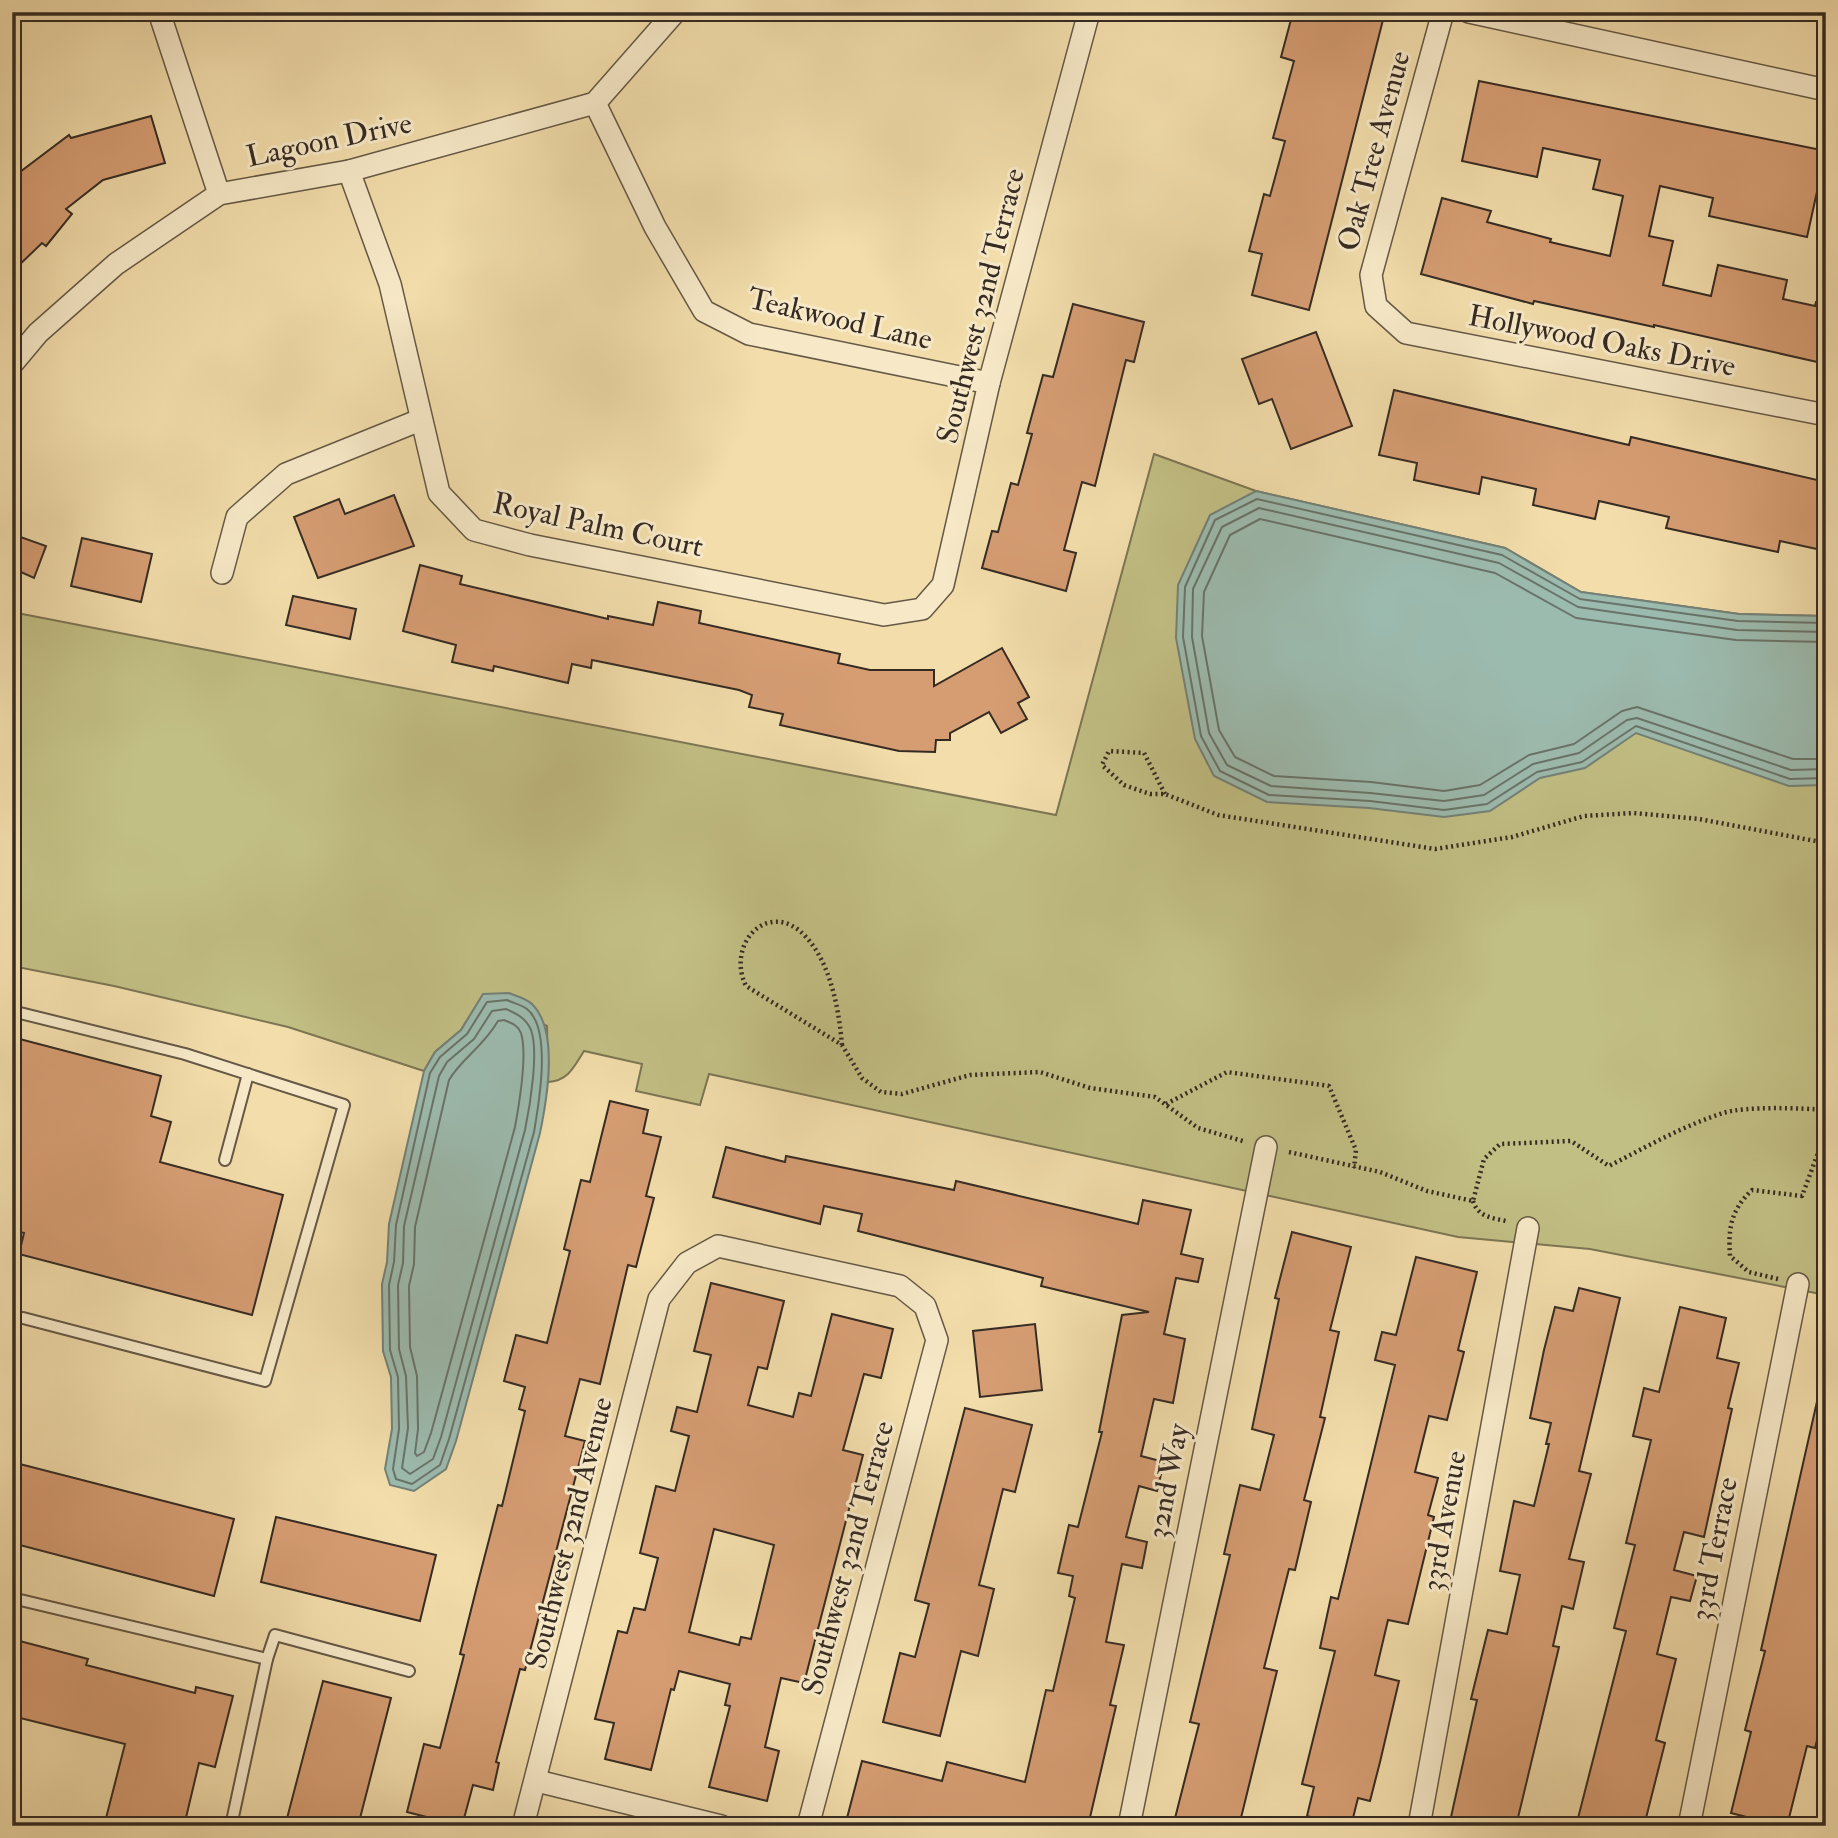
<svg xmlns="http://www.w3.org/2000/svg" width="1838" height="1838" font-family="'IM FELL Double Pica',serif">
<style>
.green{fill:#c2bf84;stroke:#7c7554;stroke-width:2}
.water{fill:#9cbbaf;stroke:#738177;stroke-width:2}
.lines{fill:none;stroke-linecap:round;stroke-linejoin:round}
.shore{stroke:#697369;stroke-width:2}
.building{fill:#d69d73;stroke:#362b23;stroke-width:2;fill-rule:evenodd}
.lane-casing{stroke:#655845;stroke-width:14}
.street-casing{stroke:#655845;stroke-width:24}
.path{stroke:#362b23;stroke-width:4.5;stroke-dasharray:2 3.5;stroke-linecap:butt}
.lane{stroke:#f7e9c8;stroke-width:10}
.street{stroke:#f7e9c8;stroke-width:21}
.labels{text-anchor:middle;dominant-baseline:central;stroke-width:6;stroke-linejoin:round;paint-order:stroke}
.street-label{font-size:30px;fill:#362b23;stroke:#f7e9c8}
</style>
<rect width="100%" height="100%" fill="#f2ddab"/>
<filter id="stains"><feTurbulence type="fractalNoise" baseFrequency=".00286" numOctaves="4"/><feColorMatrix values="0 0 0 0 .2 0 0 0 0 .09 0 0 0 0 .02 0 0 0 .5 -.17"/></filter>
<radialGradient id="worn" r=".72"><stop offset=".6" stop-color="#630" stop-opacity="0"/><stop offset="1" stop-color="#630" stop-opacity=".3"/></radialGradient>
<!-- green -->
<path class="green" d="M1154,454l102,37 249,57 76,44 158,22 87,2v679l-236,-46 -132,-12 -749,-163 -9,31 -64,-14 6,-27 -58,-13c-10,16 -16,30 -36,31l-1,-56 -64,-31 -22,35 -26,22 -11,19 -136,-44 -174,-41 -102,-20v-354l1044,203z"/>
<!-- water -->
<g class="water">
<path d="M1256,491l249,57 76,44 158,22 87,2v169l-37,1 -153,-53 -51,35 -45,10 -50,33 -46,6 -75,-9 -102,-6 -53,-26 -19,-37 -19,-101 2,-53 32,-70z"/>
<path d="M509,993c7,3 19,6 24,12 26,27 14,94 7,128l-84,308 -10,28 -32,22 -24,-6 -5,-16 7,-40 -1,-52 -8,-26 -1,-67 5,-22 2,-38 35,-153 11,-19 26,-22 22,-36z"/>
</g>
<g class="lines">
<!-- shore -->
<g class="shore">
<path d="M1826,623l-88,-2 -158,-22 -78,-44 -245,-56 -42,21 -30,67 -2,50 18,99 19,35 49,24 101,6 74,9 43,-6 50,-32 45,-10 54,-36 154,53 36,-1"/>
<path d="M1826,632l-89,-2 -159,-23 -79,-44 -240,-55 -37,19 -29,62 -1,48 17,96 18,32 44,21 99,7 74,8 40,-6 49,-31 46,-11 48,-33 10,-2 154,52 35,-1"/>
<path d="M1826,642l-90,-2 -160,-22 -81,-45 -235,-54 -30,16 -26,57 -2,44 17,94 16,27 39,19 97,6 73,9 36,-6 49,-30 45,-11 48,-33 15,-4 156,52h33"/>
<path d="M507,1000c6,3 15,5 20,9 25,20 12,94 7,123l-85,307 -9,26 -28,19 -16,-5 -3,-10 6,-40 -1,-52 -8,-27 -1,-65 5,-23 2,-37 34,-152 10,-16 27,-23 20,-32z"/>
<path d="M506,1009c11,5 20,9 25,21 8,21 -1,76 -6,100l-84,307 -8,22 -23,15 -8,-6 6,-40 -2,-52 -7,-27 -1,-64 5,-22 1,-37 35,-150 8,-14 27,-23 18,-28z"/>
<path d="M504,1020c7,3 14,5 17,13 7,22 -2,72 -6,94l-84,306 -7,19 -7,4 -2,-3 3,-24 -1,-53 -7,-29 -1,-61 5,-22 1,-37 34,-147c12,-21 34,-33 49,-59z"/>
</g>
</g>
<!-- building -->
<g class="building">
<path d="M1293,12h92l-76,298 -57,-15 10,-41 -13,-3 15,-57 6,2 15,-55 -12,-3 21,-77 -13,-4z"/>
<path d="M1479,81l347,70 -19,86 -98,-21 4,-18 -53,-12 -11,50 24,5 -10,44 48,11 7,-31 69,15 -4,19 32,7 1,-4 10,1v61l-172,-39v2l-120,-26 -1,3 -112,-30 21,-76 49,13 -4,11 64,17 -1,3 60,14 13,-60 -30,-7 7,-29 -57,-12 -6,29 -75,-16z"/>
<path d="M151,116l14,47 -62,17 -37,29 6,5 -26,32 -4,-3 -30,29v-94l57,-43 2,3z"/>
<path d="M1073,304l71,18 -10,40 -8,-2 -31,126 -13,-4 -18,68 12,3 -10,38 -84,-23 10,-37 6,1 13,-49 7,2 14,-51 -5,-1 16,-58 10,2z"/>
<path d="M1316,332l36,94 -61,23 -19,-50 -13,5 -17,-45z"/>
<path d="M1394,390l235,55 2,-8 195,45v69l-46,-10 -2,11 -66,-14 -46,-10 3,-11 -70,-16 -4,18 -62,-14 3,-16 -54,-12 -3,17 -65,-14 3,-17 -38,-8z"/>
<path d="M394,495l20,51 -96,32 -24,-61 45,-18 6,15z"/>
<path d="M12,534l34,12 -12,32 -22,-10z"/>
<path d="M82,538l70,16 -11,48 -70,-16z"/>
<path d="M420,565l42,11 -2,8 148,35v-3l45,9 5,-23 43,9 -2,12 141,31 -2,9 32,7h64v16l68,-38 27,49 -11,6 9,16 -26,14 -12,-21 -39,21v7h-14l-1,12 -36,-1 -119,-26 3,-11 -34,-7 3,-12 -13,-5 -147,-30 -1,8 -19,-4 -4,19 -74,-17 -1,5 -41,-9 4,-17 -53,-14z"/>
<path d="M293,596l63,13 -6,30 -64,-14z"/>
<path d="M12,1037l149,39 -10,40 20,6 -11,40 123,33 -31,120 -233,-61 5,-21 -12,-3z"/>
<path d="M610,1101l38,9 -5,23 18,4 -15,59 8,2 -18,69 -8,-2 -28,119 -20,-5 -15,57 20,5 -60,229 -5,-1 -24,93 3,1 -6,27 -20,-5 -11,41 -55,-14 17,-68 16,4 24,-93 -4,-1 17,-68 21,-81 4,1 23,-95 -6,-2 6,-22 -21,-6 12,-46 31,8 23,-92 -6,-2 17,-69 9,2z"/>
<path d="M726,1147l59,15 1,-6 168,34 2,-9 182,43 5,-24 48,10 -10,44 22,5 -5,23 -22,-4 -12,56 21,5 -12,64 -19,-4 -13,57 23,6 -7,29 -18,-5 -13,51 21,5 -5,26 -20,-4 -16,78 18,3 -14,60 6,1 -28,120h-211l-30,-8 15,-57 80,20 5,-19 78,20 21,-92 7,1 22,-93 -6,-2 4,-20 -15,-3 11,-48 9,2 24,-95h-3l23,-117 27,-3 -108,-26 2,-8 -185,-47 4,-17 -38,-8 -4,18 -107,-27z"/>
<path d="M1292,1232l59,15 -21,83 9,2 -19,85 5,1 -21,82 7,2 -16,68 -6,-1 -25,99 13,3 -38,155h-66l26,-102 -9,-2 40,-167 -6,-1 16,-69 20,5 14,-55 -22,-6 27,-130 -4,-1z"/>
<path d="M1416,1257l61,15 -19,78 6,2 -17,68 -18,-4 -14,56 23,6 -10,37 6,2 -26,107 -20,-4 -13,55 24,6 -19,81 -10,39 -12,-3 -7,28h-7l-37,-10 7,-29 -12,-3 33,-133 -15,-3 11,-51 7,2 57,-234 -20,-5 7,-28 14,3z"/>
<path d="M711,1283l73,18 -17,68 -9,-2 -10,38 45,12 6,-24 12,3 21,-82 61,15 -12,49 -17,-4 -21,76 20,5 -59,228 -23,-5 -16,69 14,4 -12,50 -58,-14 21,-81 -5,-1 5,-21 -51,-13 -5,19 -3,-1 -20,81 -46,-11 9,-36 -19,-4 23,-88 9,2 7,-25 11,2 13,-52 -18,-5 16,-67 19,5 14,-55 -18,-5 6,-24 20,5 14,-57 -17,-4zM714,1529l60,16 -23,94 -10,-2 -2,8 -50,-13z"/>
<path d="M1579,1288l41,10 -41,173 12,3 -22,85 15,3 -11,47 -11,-3 -9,40 6,1 -43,179h-67l28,-126 -6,-1 17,-69 19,4 13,-59 -20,-4 14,-70 20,5 15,-62h-3l5,-21 -21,-5 14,-68 11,-43 18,4z"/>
<path d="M1680,1307l46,11 -9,40 22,5 -11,45 4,1 -28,128 -20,-5 -10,38 23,6 -7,25 -19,-4 -14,57 19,5 -20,81 9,3 -21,83h-68l50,-195 -12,-3 21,-83 -9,-2 25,-103 -18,-4 11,-48 15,4z"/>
<path d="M1035,1324l7,66 -62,7 -7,-66z"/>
<path d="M1818,1397l8,1v308l-11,42 -8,-2 -20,80h-5l-51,-13 20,-81 -6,-2 20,-79 -4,-1z"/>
<path d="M965,1408l67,17 -17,67 -12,-3 -24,96 15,4 -16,67 -17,-5 -21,85 -57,-14 17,-69 15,4 14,-53 -14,-4z"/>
<path d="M12,1462l222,57 -20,77 -202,-53z"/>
<path d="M276,1517l160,38 -16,66 -159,-39z"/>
<path d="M12,1639l76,20 -2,6 109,28 1,-6 37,9 -18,71 -16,-4 -15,63h-80l21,-82 -113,-28z"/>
<path d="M323,1681l68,17 -33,128h-73z"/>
</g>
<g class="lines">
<!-- lane casing -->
<g class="lane-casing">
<g id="lane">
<path d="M12,1011l173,43 159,51 -79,276 -242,-63"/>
<path d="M225,1160l23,-86"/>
<path d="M12,1598l255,61"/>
<path d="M231,1826l36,-167 8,-24 134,36"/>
</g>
</g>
<!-- street casing -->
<g class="street-casing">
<g id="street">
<path d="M159,12l60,182"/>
<path d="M1443,12l-72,263 5,31 30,27 420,82"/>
<path d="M1469,12l357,78"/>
<path d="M595,103l60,124 49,84 45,23 240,49"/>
<path d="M349,171l41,113 49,209 35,37 56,15 354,70 38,-6 21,-24 46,-202 100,-371"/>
<path d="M12,364l26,-31 78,-69 103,-70 130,-23 246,-68 80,-91"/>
<path d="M222,573l15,-56 49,-43 134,-54"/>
<path d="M537,1781l184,45"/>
<path d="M523,1826l136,-527 28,-36 31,-17 182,40 25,20 12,34 -129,486"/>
<path d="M1129,1826l137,-679"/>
<path d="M1419,1826l109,-598"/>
<path d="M1689,1826l109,-542"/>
</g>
</g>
<!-- path -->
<g class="path">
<path d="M1165,794l-21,-41 -35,-2 -7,14 22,20 26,9h15l53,21 217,34 77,-12 72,-21 49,-3 66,6 127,24"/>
<path d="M842,1045c-3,-35 -11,-81 -36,-108 -36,-40 -81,6 -60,49l96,59 20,33 19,14 21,2 68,-19 70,-3 50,16 65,9 43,31 48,14"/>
<path d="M1166,1104l61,-32 102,14 27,64 -2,18"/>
<path d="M1289,1152l91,20 47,19 46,10 11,-42 16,-15 71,-3 38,25c37,-19 74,-40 114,-53 22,-7 79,-5 103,-3"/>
<path d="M1473,1201c5,16 19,17 33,20"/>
<path d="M1778,1279l-29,-7 -19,-16c-2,-28 1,-46 22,-66l50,6 19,-51 2,-35"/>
</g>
<!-- lane -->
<use href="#lane" class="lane"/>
<!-- street -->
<use href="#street" class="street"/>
</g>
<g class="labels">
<!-- street labels -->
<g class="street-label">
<text transform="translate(329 140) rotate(-12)">Lagoon Drive</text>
<text transform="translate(1374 151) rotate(-75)">Oak Tree Avenue</text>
<text transform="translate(981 306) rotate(-76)">Southwest 32nd Terrace</text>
<text transform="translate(840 319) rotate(13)">Teakwood Lane</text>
<text transform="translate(1602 341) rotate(11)">Hollywood Oaks Drive</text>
<text transform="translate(598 525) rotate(12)">Royal Palm Court</text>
<text transform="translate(1168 1481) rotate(-79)">32nd Way</text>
<text transform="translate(1444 1521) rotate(-80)">33rd Avenue</text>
<text transform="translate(569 1533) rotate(-76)">Southwest 32nd Avenue</text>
<text transform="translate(1714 1549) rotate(-79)">33rd Terrace</text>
<text transform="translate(848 1558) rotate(-75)">Southwest 32nd Terrace</text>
</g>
</g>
<!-- margin -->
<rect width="1838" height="1838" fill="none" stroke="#f2ddab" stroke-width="42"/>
<rect x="14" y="14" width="1810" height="1810" fill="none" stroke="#362b23" stroke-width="3.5"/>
<rect x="21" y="21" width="1796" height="1796" fill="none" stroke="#362b23" stroke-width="2"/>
<rect width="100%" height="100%" filter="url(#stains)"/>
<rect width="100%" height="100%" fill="url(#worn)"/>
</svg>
